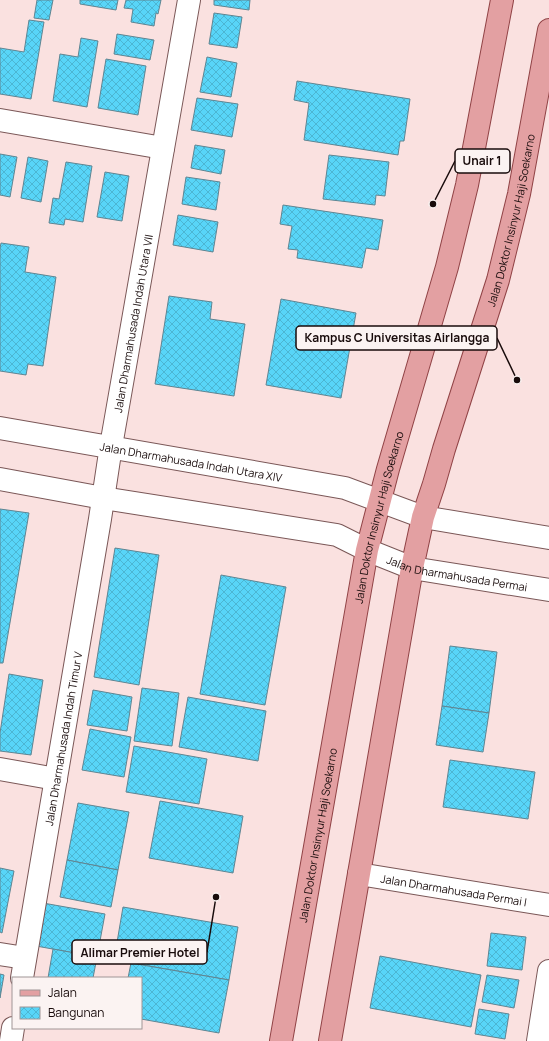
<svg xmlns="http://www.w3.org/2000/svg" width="549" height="1041" font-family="Manrope,sans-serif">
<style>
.building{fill:url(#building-cross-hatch);stroke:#5f8592}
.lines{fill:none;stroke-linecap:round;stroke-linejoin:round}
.minor-casing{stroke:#7a5757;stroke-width:24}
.major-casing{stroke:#904245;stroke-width:24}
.minor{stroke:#fff;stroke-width:22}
.major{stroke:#e3a0a2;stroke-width:22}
.labels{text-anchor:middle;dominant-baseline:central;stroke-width:4;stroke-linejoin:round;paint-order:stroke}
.street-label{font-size:11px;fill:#180b0b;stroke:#fbf3f2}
.leader{fill:none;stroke:#180b0b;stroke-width:1.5}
.callout-dot{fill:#180b0b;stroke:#fbf3f2;stroke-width:1.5}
.callout{fill:#fbf3f2;stroke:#180b0b;stroke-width:1.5}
.callout-label{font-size:12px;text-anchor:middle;font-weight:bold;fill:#180b0b}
</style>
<defs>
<pattern id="building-cross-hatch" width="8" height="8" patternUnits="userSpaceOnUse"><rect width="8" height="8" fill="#58d5f8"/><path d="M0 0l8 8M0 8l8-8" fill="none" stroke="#4cb6d3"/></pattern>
</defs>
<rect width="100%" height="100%" fill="#fae1e0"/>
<!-- building -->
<g class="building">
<path d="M37,0h16l-4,20 -15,-2z"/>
<path d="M80,0h38l-2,10 -36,-6z"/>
<path d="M126,0h35l-3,14 -2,-1 -2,13 -23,-4 2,-13 -9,-1z"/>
<path d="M214,0h36l-1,10 -35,-5z"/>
<path d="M214,13l28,4 -5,31 -28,-4z"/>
<path d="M29,20l15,2 -13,77 -31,-5v-46l24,4z"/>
<path d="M117,34l37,6 -4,20 -36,-6z"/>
<path d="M81,38l17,3 -11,66 -34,-6 7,-47 18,3z"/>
<path d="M207,57l30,6 -6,34 -31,-5z"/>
<path d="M106,59l40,7 -8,49 -40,-7z"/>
<path d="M297,81l113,18 -6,42h-4l-2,14 -94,-15 5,-37 -15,-3z"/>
<path d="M197,98l41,6 -6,33 -41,-7z"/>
<path d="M195,145l30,5 -4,24 -30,-6z"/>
<path d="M0,154l17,3 -7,40 -10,-2z"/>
<path d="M329,155l60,7 -4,34 -9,-1 -1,10 -52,-6z"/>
<path d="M28,157l20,4 -7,41 -20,-4z"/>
<path d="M66,162l26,4 -9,56 -18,-3 -1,6 -15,-2 4,-25 6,1z"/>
<path d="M105,172l24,4 -7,45 -25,-4z"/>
<path d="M186,177l34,5 -4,28 -34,-6z"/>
<path d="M283,205l100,15 -5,30 -12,-2 -4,20 -65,-10 1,-8 -10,-1 4,-23 -12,-2z"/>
<path d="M178,215l40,7 -5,30 -40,-7z"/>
<path d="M1,243l28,4 -4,25 31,5 -13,89 -15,-2 -2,11 -26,-4v-123z"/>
<path d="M169,296l43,6 -2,17 35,5 -11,72 -79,-12z"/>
<path d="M281,299l75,14 -15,85 -75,-13z"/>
<path d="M0,509l29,4 -26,150h-3z"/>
<path d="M115,548l44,7 -20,130 -45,-8z"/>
<path d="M221,575l65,12 -21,118 -65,-11z"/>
<path d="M450,646l47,6 -8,61 -47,-7z"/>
<path d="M9,674l34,6 -12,75 -31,-4v-18z"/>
<path d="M142,688l37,5 -7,53 -38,-5z"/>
<path d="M93,690l39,7 -5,34 -40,-6z"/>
<path d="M188,697l78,14 -8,50 -79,-14z"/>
<path d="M442,706l47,7 -6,39 -47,-7z"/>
<path d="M90,729l41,8 -7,40 -42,-7z"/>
<path d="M134,746l73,13 -8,45 -73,-12z"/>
<path d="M450,760l85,12 -7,47 -85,-12z"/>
<path d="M160,801l83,15 -10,57 -84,-15z"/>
<path d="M78,803l51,9 -11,58 -51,-10z"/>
<path d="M67,860l51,10 -7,37 -51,-10z"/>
<path d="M0,868l14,3 -12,62 -2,-1z"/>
<path d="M43,903l62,11 -8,43 -61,-11z"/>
<path d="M123,907l115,20 -9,53 -115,-20z"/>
<path d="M491,933l35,4 -4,33 -35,-4z"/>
<path d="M53,949l44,8 -4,21h-45z"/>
<path d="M380,956l101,19 -10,52 -101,-19z"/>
<path d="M131,963l98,17 -10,53 -78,-14v-41h-13z"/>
<path d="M0,974l4,1 -4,23z"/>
<path d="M487,975l32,5 -5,28 -32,-6z"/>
<path d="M479,1009l30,5 -4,25 -30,-5z"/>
</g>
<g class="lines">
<!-- minor casing -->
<g class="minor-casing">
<g id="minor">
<path d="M0,120l163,28"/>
<path id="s1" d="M0,428l345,60 78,29 126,21"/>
<path id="s2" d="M0,479l103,19 234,37 30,15 45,18 137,22"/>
<path d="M0,769l56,10"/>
<path id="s3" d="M359,874l190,31"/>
<path d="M0,954l25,4"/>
<path id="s4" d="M22,978l78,-459 11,-73 78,-446"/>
<path d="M11,1041l2,-13"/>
<path d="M538,1041l11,-70"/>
</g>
</g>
<!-- major casing -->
<g class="major-casing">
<g id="major">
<path id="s5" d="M281,1041l86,-491 21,-81 59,-202 20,-82 35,-185"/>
<path id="s6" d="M330,1041l82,-473 11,-51 11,-33 10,-35 54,-169 21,-86 30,-164"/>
</g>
</g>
<!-- minor -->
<use href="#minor" class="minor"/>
<!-- major -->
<use href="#major" class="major"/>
</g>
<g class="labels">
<!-- street labels -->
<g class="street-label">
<text stroke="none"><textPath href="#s6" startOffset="842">Jalan Doktor Insinyur Haji Soekarno</textPath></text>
<text stroke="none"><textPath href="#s4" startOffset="664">Jalan Dharmahusada Indah Utara VII</textPath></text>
<text stroke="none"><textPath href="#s1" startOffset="194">Jalan Dharmahusada Indah Utara XIV</textPath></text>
<text stroke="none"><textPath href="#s5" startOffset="533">Jalan Doktor Insinyur Haji Soekarno</textPath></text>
<text stroke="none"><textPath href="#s2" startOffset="469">Jalan Dharmahusada Permai</textPath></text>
<text stroke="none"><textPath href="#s4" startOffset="243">Jalan Dharmahusada Indah Timur V</textPath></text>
<text stroke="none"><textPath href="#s5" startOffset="209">Jalan Doktor Insinyur Haji Soekarno</textPath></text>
<text stroke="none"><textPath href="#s3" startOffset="96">Jalan Dharmahusada Permai I</textPath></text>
</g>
</g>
<!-- callouts -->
<path class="leader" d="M433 204L455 161M517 380L497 338M216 897L207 952"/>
<g class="callout-dot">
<circle cx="433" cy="204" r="4"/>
<circle cx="517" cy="380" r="4"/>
<circle cx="216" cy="897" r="4"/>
</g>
<g class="callout">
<rect x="455" y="149" width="55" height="24" rx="4"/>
<rect x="296" y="326" width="201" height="24" rx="4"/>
<rect x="72" y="940" width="135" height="24" rx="4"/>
</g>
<g class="callout-label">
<text x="482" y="165">Unair 1</text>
<text x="397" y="342">Kampus C Universitas Airlangga</text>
<text x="140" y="957">Alimar Premier Hotel</text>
</g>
<!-- legend -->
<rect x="12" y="977" width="130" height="52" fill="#fbf3f2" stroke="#a09696"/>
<rect x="20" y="990" width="20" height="6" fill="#e3a0a2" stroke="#a09696"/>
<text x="48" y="997" font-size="12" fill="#180b0b">Jalan</text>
<rect x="20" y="1007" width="20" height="12" fill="url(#building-cross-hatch)" stroke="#a09696"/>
<text x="48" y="1017" font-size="12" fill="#180b0b">Bangunan</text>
</svg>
